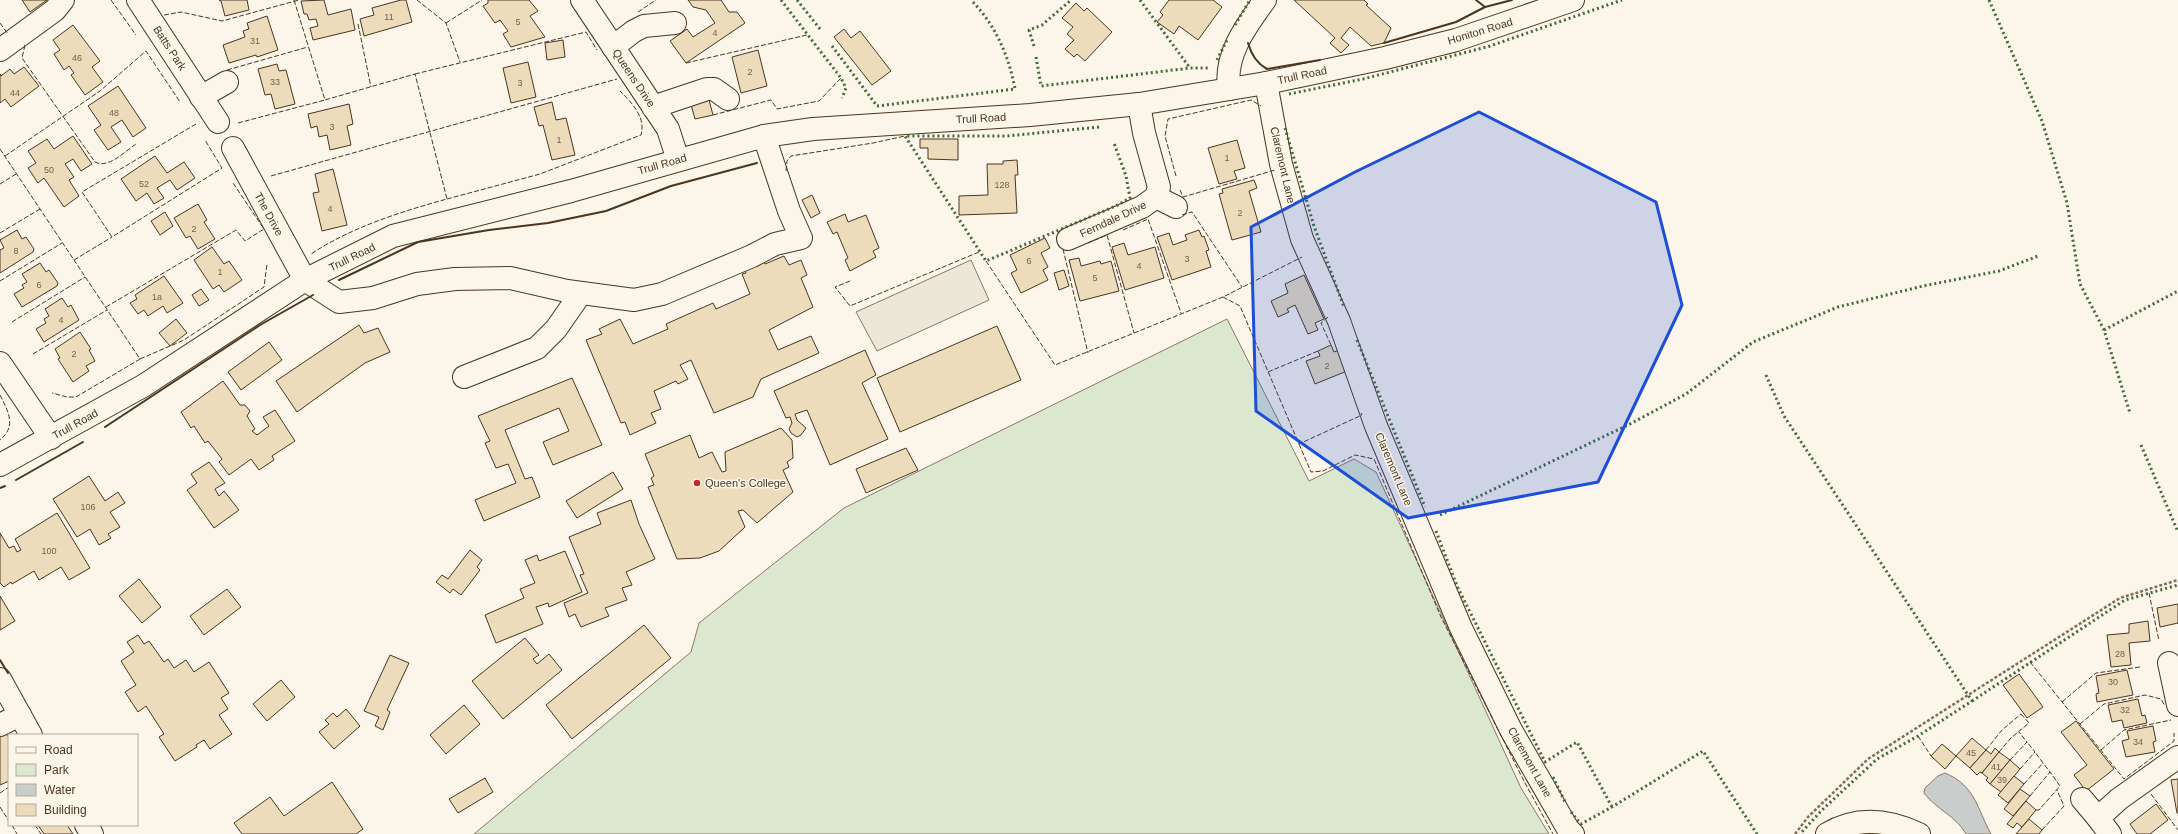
<svg xmlns="http://www.w3.org/2000/svg" width="2178" height="834" font-family="Helvetica,sans-serif">
<style>
.green{fill:#dce7d0;stroke:#887966}
.parking{fill:#ede7d9;stroke:#887966}
.water{fill:#c9cecd;stroke:#887966}
.building{fill:#ecdcbc;stroke:#4a3520}
.lines{fill:none;stroke-linecap:round;stroke-linejoin:round}
.minor-casing{stroke:#4a3520;stroke-width:24}
.path{stroke:#7f6f5c;stroke-width:2.5;stroke-dasharray:3 2;stroke-linecap:butt}
.minor{stroke:#fbf6e9;stroke-width:22}
.hedge{stroke:#436837;stroke-width:3;stroke-dasharray:2 3;stroke-linecap:butt}
.fence{stroke:#4a3520;stroke-width:1;stroke-dasharray:5 2;stroke-linecap:butt}
.wall{stroke:#4a3520;stroke-width:2}
.marked{fill:#1d4ed8;fill-opacity:0.2;stroke:#1d4ed8;stroke-width:3;stroke-linejoin:round}
.poi-dot{fill:#c62828;stroke:#fbf6e9;stroke-width:1.5}
.labels{text-anchor:middle;dominant-baseline:central;stroke-width:3;stroke-linejoin:round;paint-order:stroke}
.number-label{font-size:9px;fill:#725f47}
.street-label{font-size:11px;fill:#4a3520;stroke:#fbf6e9}
.poi-label{font-size:11px;fill:#4a3520;stroke:#fbf6e9;text-anchor:start}
</style>
<rect width="100%" height="100%" fill="#fbf6e9"/>
<!-- green -->
<path class="green" d="M1227,319l82,162 45,-22 22,13 145,316 28,46h-1075l217,-182 8,-29 145,-115z"/>
<!-- parking -->
<path class="parking" d="M971,260l18,40 -112,51 -21,-39z"/>
<!-- water -->
<path class="water" d="M1945,773c31,13 32,36 46,61h-25c-10,-18 -29,-24 -42,-41l1,-5 13,-12z"/>
<!-- building -->
<g class="building">
<path d="M22,0h25l-17,12z"/>
<path d="M219,0h28l2,10 -24,6 -4,-15z"/>
<path d="M324,0l4,15 23,-6 4,21 -42,10 -3,-12 8,-2 -2,-7 -7,1 -2,-6h-3l-3,-13z"/>
<path d="M401,0h5l6,22 -48,14 -4,-17 14,-4 -2,-7z"/>
<path d="M529,0l9,11 -8,5 15,21 -34,10 -8,-13 5,-3 -8,-11 -5,3 -12,-17 5,-3v-3z"/>
<path d="M688,0h33l8,12h8l8,11 -59,40 -16,-22 17,-12 6,8 22,-14 -9,-13 -13,-3z"/>
<path d="M1169,0h44l9,7 -24,33 -19,-14 -5,8 -17,-12 6,-7 -3,-3z"/>
<path d="M1294,0h70l4,4 -2,1 25,23 -7,15 -13,3 -21,-19 -9,11 8,7 -8,8 -11,-10 5,-5z"/>
<path d="M1076,3l8,8 3,-3 25,24 -27,29 -8,-7 -3,3 -9,-8 9,-9 -7,-6 6,-7 -11,-9z"/>
<path d="M267,16l11,34 -21,7 -1,-2 -27,8 -6,-18 22,-8 -2,-6 6,-2 -2,-6z"/>
<path d="M73,25l27,36 -8,6 11,15 -18,13 -14,-20 3,-2 -5,-7 -5,4 -10,-16 6,-4 -7,-10z"/>
<path d="M844,29l7,9 9,-7 31,40 -19,14 -38,-48z"/>
<path d="M563,40l2,17 -18,3 -2,-17z"/>
<path d="M758,50l9,36 -26,7 -9,-36z"/>
<path d="M528,62l8,35 -25,6 -8,-35z"/>
<path d="M277,64l2,7 7,-1 9,34 -20,5 -4,-15 -6,1 -7,-26z"/>
<path d="M24,67l15,19 -28,21 -6,-8 -5,4v-29l1,2 9,-7 4,5z"/>
<path d="M118,86l28,42 -13,9 -11,-17 -11,7 10,15 -13,8 -14,-20 7,-5 -13,-19z"/>
<path d="M708,96l5,19 -18,4 -5,-18z"/>
<path d="M552,102l4,18 10,-2 9,37 -23,5 -9,-35 -4,1 -5,-19z"/>
<path d="M349,104l4,20 -6,2 4,19 -21,5 -3,-15 -8,2 -2,-11 -6,2 -3,-14z"/>
<path d="M73,136l19,28 -11,7 -8,-12 -8,5 9,13 -5,3 10,16 -15,11 -20,-29 -6,5 -10,-15 8,-5 -8,-12 19,-12 7,10z"/>
<path d="M920,139h38v21l-30,-1v-11h-8z"/>
<path d="M1237,140l8,28 -11,3 3,8 -18,5 -11,-36z"/>
<path d="M155,156l12,17 17,-11 11,16 -18,12 -7,-10 -13,8 7,10 -10,6 -7,-11 -11,8 -15,-22z"/>
<path d="M1017,160l1,15h-3l2,38 -58,2v-19l29,-1 -1,-31h16v-3z"/>
<path d="M333,169l14,56 -25,6 -9,-38 6,-1 -4,-18z"/>
<path d="M1254,180l3,8 -8,3 12,41 -29,8 -13,-46 4,-1 -1,-4z"/>
<path d="M812,195l8,18 -9,5 -9,-18z"/>
<path d="M198,204l9,16 -3,2 11,17 -17,10 -8,-13 -4,2 -12,-20z"/>
<path d="M165,212l8,14 -13,9 -9,-14z"/>
<path d="M845,214l3,8 18,-7 13,33 -6,3 3,6 -26,14 -5,-11 3,-2 -11,-26 -4,2 -6,-12z"/>
<path d="M17,230l5,9 4,-2 8,12 -1,3 -33,21v-23l4,-2 -4,-8z"/>
<path d="M1199,230l3,7 2,-1 5,14 -3,1 5,16 -39,13 -15,-43 12,-4 4,12 14,-5 -2,-5z"/>
<path d="M1045,238l5,10 -9,5 7,14 -5,3 5,10 -27,13 -10,-20 6,-3 -7,-15z"/>
<path d="M1124,243l4,12 27,-8 9,31 -39,12 -13,-43z"/>
<path d="M212,247l12,17 5,-3 13,19 -18,12 -5,-7 -6,4 -19,-29z"/>
<path d="M784,256l5,9 12,-5 6,15 -6,3 12,29 -44,23 9,20 33,-14 8,17 -58,26 -8,18 -39,16 -23,-53 -11,5 8,14 -10,5 -2,-3 -22,10 7,18 -10,4 5,10 -26,12 -5,-13 -4,1 -35,-83 16,-6 -3,-5 21,-10 13,25 35,-15 -2,-5 47,-21 3,6 34,-15 -8,-20 4,-1 -3,-6 19,-8 3,5z"/>
<path d="M1079,258l2,8 19,-5 1,3 10,-3 8,30 -39,10 -11,-41z"/>
<path d="M40,263l6,9 3,-2 9,13 -1,3 -35,21 -8,-13 10,-6 -2,-3 5,-3 -5,-8z"/>
<path d="M1064,270l5,16 -10,4 -5,-17z"/>
<path d="M1304,275l20,44 -9,4 3,7 -10,4 -13,-29 -8,4 2,3 -11,5 -7,-16 17,-8 -3,-9z"/>
<path d="M164,276l19,27 -16,10 -4,-7 -15,10 -4,-6 -6,4 -8,-11 7,-4 -2,-4z"/>
<path d="M201,289l8,11 -10,6 -7,-11z"/>
<path d="M62,298l6,9 3,-2 8,15 -35,22 -8,-13 10,-6 -2,-4 5,-3 -4,-7z"/>
<path d="M176,319l11,14 -17,13 -11,-13z"/>
<path d="M359,325l5,8 14,-5 12,24 -25,11 -68,49 -21,-31z"/>
<path d="M997,326l24,54 -121,52 -23,-54z"/>
<path d="M80,332l11,17 -2,1 6,11 -9,5 3,5 -16,11 -15,-23 2,-1 -5,-9z"/>
<path d="M269,342l13,18 -41,30 -13,-18z"/>
<path d="M1331,345l3,7 5,-2 8,21 -32,13 -9,-23 14,-5 -2,-5z"/>
<path d="M865,350l11,25 -14,8 26,56 -58,26 -23,-55 -12,4 2,6 9,8 -5,7 -4,2 -6,-4 -2,-4 3,-6 -2,-6 -4,1 -12,-27z"/>
<path d="M572,378l30,67 -49,20 -10,-23 26,-11 -10,-23 -54,22 20,49 7,-2 8,20 -56,24 -9,-21 41,-17 -8,-19 -12,4 -11,-25 5,-2 -12,-25z"/>
<path d="M223,381l17,24h5l5,6 -3,5 8,13 -3,2 5,4 12,-9 -6,-9 12,-7 20,31 -23,15 2,4 -15,10 -8,-11 -22,16 -10,-13 3,-3 -14,-18 -3,2 -11,-17 -3,2 -10,-16z"/>
<path d="M781,428l11,12 1,18 -6,4 2,5 -6,3 10,22 -36,31 -14,-13 -5,1 7,16 -26,24 -19,7 -23,1 -29,-72 6,-2 -3,-7 3,-2 -9,-22 45,-19 9,23 13,-6 10,20 4,-1 -1,-19z"/>
<path d="M906,448l12,22 -52,23 -10,-24z"/>
<path d="M209,462l16,21 -10,6 4,7 5,-5 15,19 -25,18 -27,-38 10,-7 -6,-9z"/>
<path d="M613,472l10,17 -46,29 -11,-17z"/>
<path d="M89,476l16,25 13,-9 7,11 -15,9 10,15 -12,7 3,4 -12,7 -9,-16 -13,8 -24,-38z"/>
<path d="M631,500l8,24 16,35 -29,13 6,13 -10,3 5,12 -22,8 4,8 -28,11 -6,-13 -6,3 -5,-14 24,-10 -8,-18 4,-1 -15,-37 32,-13 -4,-11z"/>
<path d="M57,513l33,55 -21,12 -8,-13 -22,13 -5,-9 -22,13 -1,-2 -7,5 -4,-4v-50l9,15 5,-2 3,6 4,-2 -6,-11z"/>
<path d="M470,550l12,10 -5,7 3,3 -19,25 -8,-6 -3,4 -14,-11 6,-7 6,4z"/>
<path d="M565,551l17,41 -33,15 -1,-4 -12,4 7,17 -47,19 -11,-28 39,-17 -4,-9 15,-6 -10,-23 12,-5 2,6z"/>
<path d="M139,579l22,28 -19,16 -23,-27z"/>
<path d="M227,589l14,18 -37,28 -14,-19z"/>
<path d="M0,596l15,25 -15,9z"/>
<path d="M2178,604v19l-18,4 -3,-19z"/>
<path d="M2148,621l2,20 -21,2 2,22 -20,2 -4,-32 22,-2v-9z"/>
<path d="M644,625l27,33 -99,81 -26,-34z"/>
<path d="M138,635l6,9 5,-3 15,21 4,-3 6,9 12,-8 8,12 15,-10 20,31 -8,5 7,11 -9,6 13,19 -22,15 -6,-9 -8,5 1,2 -22,14 -16,-24 5,-3 -18,-28 -8,6 -13,-20 11,-7 -15,-24 13,-9 -7,-10z"/>
<path d="M525,638l14,17 -6,4 4,5 12,-10 13,16 -59,49 -31,-38z"/>
<path d="M390,655l19,8 -22,47 3,2 -7,18 -8,-4 4,-9 -15,-6z"/>
<path d="M2127,670l6,25 -36,7 -1,-8 3,-1 -3,-17z"/>
<path d="M2019,674l24,33 -16,11 -24,-33z"/>
<path d="M281,680l14,17 -28,24 -14,-17z"/>
<path d="M2138,699l4,17 3,-1 2,8 -23,5 -2,-8 -10,2 -4,-17z"/>
<path d="M464,705l16,19 -34,30 -16,-19z"/>
<path d="M346,709l14,17 -26,23 -15,-17 10,-8 -4,-4 8,-7 4,4z"/>
<path d="M2076,721l38,48 -28,22 -12,-16 13,-10 -26,-33z"/>
<path d="M2153,726l3,15 -3,1 2,10 -29,5 -4,-16 7,-2 -2,-8z"/>
<path d="M5,730l4,8v43l-9,4v-53z"/>
<path d="M1972,738l14,12 -16,18 -14,-12z"/>
<path d="M1942,744l14,12 -11,13 -14,-13z"/>
<path d="M1995,748l4,4 -17,21 -2,-1 -3,3 -7,-7 16,-18 5,4z"/>
<path d="M1999,752l11,8 -20,24 -4,-4 2,-2 -6,-5z"/>
<path d="M2010,760l10,9 -19,23 -11,-8z"/>
<path d="M2014,776l10,8 -16,19 -10,-8z"/>
<path d="M485,778l8,14 -35,21 -9,-14z"/>
<path d="M2178,779v34h-1l-6,-33z"/>
<path d="M332,782l31,47 -7,5h-114l-8,-11 36,-26 14,19z"/>
<path d="M2020,789l10,7 -17,20 -9,-7z"/>
<path d="M2026,801l10,9 -14,17 -5,-4 -4,5 -6,-4z"/>
<path d="M2156,804l12,16 -18,14h-13l-7,-10z"/>
<path d="M2029,819l13,11 -3,4h-23z"/>
<path d="M38,825h29l6,9h-29z"/>
</g>
<g class="lines">
<!-- minor casing -->
<g class="minor-casing">
<g id="minor">
<path d="M138,0l80,122"/>
<path d="M582,0l86,129 10,31"/>
<path d="M613,47l21,-16 10,-5 31,-3"/>
<path d="M0,50l55,-40 8,-10"/>
<path d="M1266,83l15,81 21,75 37,82 37,105 85,202 50,102 57,99 5,5"/>
<path d="M1229,89c-5,-34 17,-63 36,-89"/>
<path d="M201,97l26,-15"/>
<path d="M653,107l54,-18h7l14,10"/>
<path d="M233,148l72,132 34,22 34,-4 44,-14 38,-5 55,-1 57,13 67,9 28,-6 90,-38 23,-12 26,-6 -12,-27 -25,-75"/>
<path d="M1156,197l20,10"/>
<path d="M1068,239l74,-32 14,-10 3,-10 -15,-54 -5,-29"/>
<path d="M0,363l51,75"/>
<path d="M464,377l73,-29 19,-19 25,-36"/>
<path d="M0,465l143,-79 162,-106 88,-44 178,-45 193,-55 49,-7 217,-14 109,-11 127,-21 119,-25 71,-18 117,-40"/>
<path d="M2169,663l9,42"/>
<path d="M0,679l31,56"/>
<path d="M0,725l20,-10"/>
<path d="M2082,799l16,19 21,-19 59,-42"/>
<path d="M2098,818l12,16"/>
<path d="M86,825l6,9"/>
<path d="M1827,834c30,-18 62,-14 92,0"/>
</g>
</g>
<!-- path -->
<path class="path" d="M1795,834l13,-17 60,-58 252,-161 58,-18"/>
<!-- minor -->
<use href="#minor" class="minor"/>
<!-- hedge -->
<g class="hedge">
<path d="M781,0l60,78 5,10 -4,10"/>
<path d="M797,0l23,29"/>
<path d="M1140,0l50,68h19"/>
<path d="M1989,0l53,121 25,82 13,81 24,46 26,83"/>
<path d="M1235,25l15,-25"/>
<path d="M832,46l45,60 138,-17c-6,-33 -20,-65 -44,-89"/>
<path d="M1034,46l-5,-16 13,-5 29,-25"/>
<path d="M1036,57l5,29 149,-18"/>
<path d="M1217,60l11,-22"/>
<path d="M1289,94l74,-15 127,-33 132,-46"/>
<path d="M1099,127l-92,9h-102l81,125 132,-56 12,-7 -4,-22 -12,-33"/>
<path d="M1285,128l29,98 30,81"/>
<path d="M2104,330l74,-39"/>
<path d="M1357,340l68,167"/>
<path d="M1766,375l18,41 188,285 -54,35 -41,23 -55,51 -22,24"/>
<path d="M2141,445l37,87"/>
<path d="M1440,515l190,-91 56,-30 67,-52 85,-35 85,-21 76,-15 39,-15"/>
<path d="M1436,531l21,55 88,176 32,-20 35,65"/>
<path d="M1972,701l153,-101 53,-15"/>
<path d="M1553,777l13,27"/>
<path d="M1571,812l10,12 31,-17 91,-56 54,83"/>
</g>
<!-- fence -->
<g class="fence">
<path d="M111,0l25,35"/>
<path d="M294,0l31,100 90,-26 32,125c-47,13 -95,28 -136,55"/>
<path d="M417,0l29,23 14,39"/>
<path d="M638,12l18,-12"/>
<path d="M164,15l17,-3 41,9 77,-21"/>
<path d="M0,23l8,11"/>
<path d="M446,23l36,-23"/>
<path d="M358,24l13,63"/>
<path d="M25,45l-3,13 73,104c14,7 30,-11 41,-18"/>
<path d="M686,63l121,-28"/>
<path d="M227,70l81,-23"/>
<path d="M415,74l171,-42 11,18"/>
<path d="M713,115l58,-15 6,9 42,-8 22,-23"/>
<path d="M238,123l87,-23"/>
<path d="M196,124l-114,68 30,45 110,-69 -17,-28"/>
<path d="M0,149l140,210 -64,38h-9l-15,-4"/>
<path d="M5,156l95,-65 46,-40 34,51"/>
<path d="M786,171l1,-10 4,-5 82,-13 32,-7"/>
<path d="M271,176l346,-97"/>
<path d="M1176,176l-11,-40 3,-17 83,-19 10,6"/>
<path d="M0,184l16,-10"/>
<path d="M1180,190l3,7 92,-27"/>
<path d="M447,199l93,-25 101,-39c5,-18 -9,-32 -21,-44"/>
<path d="M1182,215l10,-3 50,75"/>
<path d="M1123,230l25,-11 33,94"/>
<path d="M0,233l40,-24"/>
<path d="M1088,243l19,-8 27,98"/>
<path d="M1063,249l25,104"/>
<path d="M74,260l38,-23"/>
<path d="M986,261l69,104 168,-68 79,-40"/>
<path d="M0,281l62,-38"/>
<path d="M850,281l-15,6 15,19 129,-54"/>
<path d="M1223,297l17,9 59,138 63,-29 -1,-2"/>
<path d="M106,307l130,-77 9,11 19,-12 -31,-46"/>
<path d="M1328,317l-7,6 10,22"/>
<path d="M12,322l73,-45"/>
<path d="M33,354l74,-44"/>
<path d="M140,359l44,-19 80,-53 3,-23"/>
<path d="M1268,372l50,-21"/>
<path d="M0,395c8,16 17,31 0,45"/>
<path d="M1299,444l12,28 12,-1 32,-16 19,4 67,158 84,166 28,51"/>
<path d="M2149,593l10,48"/>
<path d="M2030,662l94,117 50,-38v-8"/>
<path d="M2062,702l34,-29 44,-6"/>
<path d="M2080,724l24,-20 41,-9 16,4 4,7"/>
<path d="M1918,736l13,20"/>
<path d="M1986,750l16,-20 19,-16"/>
<path d="M2101,750l23,-20 47,-10"/>
<path d="M1999,752l12,-14 18,-15 -8,-9"/>
<path d="M2010,760l17,-18 -8,-10"/>
<path d="M2020,769l15,-17 -8,-10"/>
<path d="M2024,784l19,-21 -8,-11"/>
<path d="M0,793l9,-6"/>
<path d="M2151,794l27,36"/>
<path d="M2030,796l20,-24 -7,-9"/>
<path d="M0,807l9,14"/>
<path d="M2036,810h3l21,-24 -10,-14"/>
<path d="M12,825l5,9"/>
<path d="M35,825l6,9"/>
<path d="M2042,830l22,-24 -7,-16"/>
</g>
<!-- wall -->
<g class="wall">
<path d="M1485,7l27,-7"/>
<path d="M1248,43c3,11 8,20 19,26l53,-9"/>
<path d="M1384,43l72,-21 29,-15 -9,-7"/>
<path d="M339,280l79,-38 71,-12 59,-7 58,-12 65,-25 86,-23"/>
<path d="M105,427l155,-102 53,-30"/>
<path d="M16,480l67,-38"/>
<path d="M0,488l5,-2"/>
<path d="M0,660l8,13"/>
</g>
</g>
<!-- marked area -->
<path class="marked" d="M1479,112l177,90 26,103 -84,177 -190,36 -152,-107 -5,-184 104,-55z"/>
<!-- markers -->
<circle class="poi-dot" cx="697" cy="483" r="4"/>
<g class="labels">
<!-- number labels -->
<g class="number-label">
<text x="389" y="17">11</text>
<text x="518" y="22">5</text>
<text x="715" y="33">4</text>
<text x="255" y="41">31</text>
<text x="77" y="58">46</text>
<text x="750" y="72">2</text>
<text x="275" y="82">33</text>
<text x="520" y="83">3</text>
<text x="15" y="93">44</text>
<text x="114" y="113">48</text>
<text x="332" y="127">3</text>
<text x="559" y="140">1</text>
<text x="1227" y="158">1</text>
<text x="49" y="170">50</text>
<text x="144" y="184">52</text>
<text x="1002" y="185">128</text>
<text x="330" y="209">4</text>
<text x="1240" y="213">2</text>
<text x="194" y="229">2</text>
<text x="16" y="251">8</text>
<text x="1187" y="259">3</text>
<text x="1029" y="261">6</text>
<text x="1139" y="266">4</text>
<text x="220" y="272">1</text>
<text x="1095" y="278">5</text>
<text x="39" y="285">6</text>
<text x="157" y="297">1a</text>
<text x="61" y="320">4</text>
<text x="74" y="354">2</text>
<text x="1327" y="366">2</text>
<text x="88" y="507">106</text>
<text x="49" y="551">100</text>
<text x="2120" y="654">28</text>
<text x="2113" y="682">30</text>
<text x="2125" y="710">32</text>
<text x="2138" y="742">34</text>
<text x="1971" y="753">45</text>
<text x="1996" y="767">41</text>
<text x="2002" y="780">39</text>
</g>
<!-- street labels -->
<g class="street-label">
<text transform="translate(1480 31) rotate(-17)">Honiton Road</text>
<text transform="translate(170 48) rotate(57)">Batts Park</text>
<text transform="translate(1302 75) rotate(-12)">Trull Road</text>
<text transform="translate(634 78) rotate(56)">Queens Drive</text>
<text transform="translate(981 118) rotate(-3)">Trull Road</text>
<text transform="translate(662 164) rotate(-16)">Trull Road</text>
<text transform="translate(1283 165) rotate(77)">Claremont Lane</text>
<text transform="translate(269 214) rotate(61)">The Drive</text>
<text transform="translate(1113 219) rotate(-25)">Ferndale Drive</text>
<text transform="translate(352 257) rotate(-26)">Trull Road</text>
<text transform="translate(75 424) rotate(-29)">Trull Road</text>
<text transform="translate(1394 469) rotate(67)">Claremont Lane</text>
<text transform="translate(1530 762) rotate(61)">Claremont Lane</text>
</g>
<!-- poi labels -->
<g class="poi-label">
<text x="705" y="483">Queen's College</text>
</g>
</g>
<!-- legend -->
<rect x="8" y="734" width="130" height="92" fill="#fbf6e9" stroke="#b4a999"/>
<rect x="16" y="747" width="20" height="6" fill="#fbf6e9" stroke="#b4a999"/>
<text x="44" y="754" font-size="12" fill="#4a3520">Road</text>
<rect x="16" y="764" width="20" height="12" fill="#dce7d0" stroke="#b4a999"/>
<text x="44" y="774" font-size="12" fill="#4a3520">Park</text>
<rect x="16" y="784" width="20" height="12" fill="#c9cecd" stroke="#b4a999"/>
<text x="44" y="794" font-size="12" fill="#4a3520">Water</text>
<rect x="16" y="804" width="20" height="12" fill="#ecdcbc" stroke="#b4a999"/>
<text x="44" y="814" font-size="12" fill="#4a3520">Building</text>
</svg>
